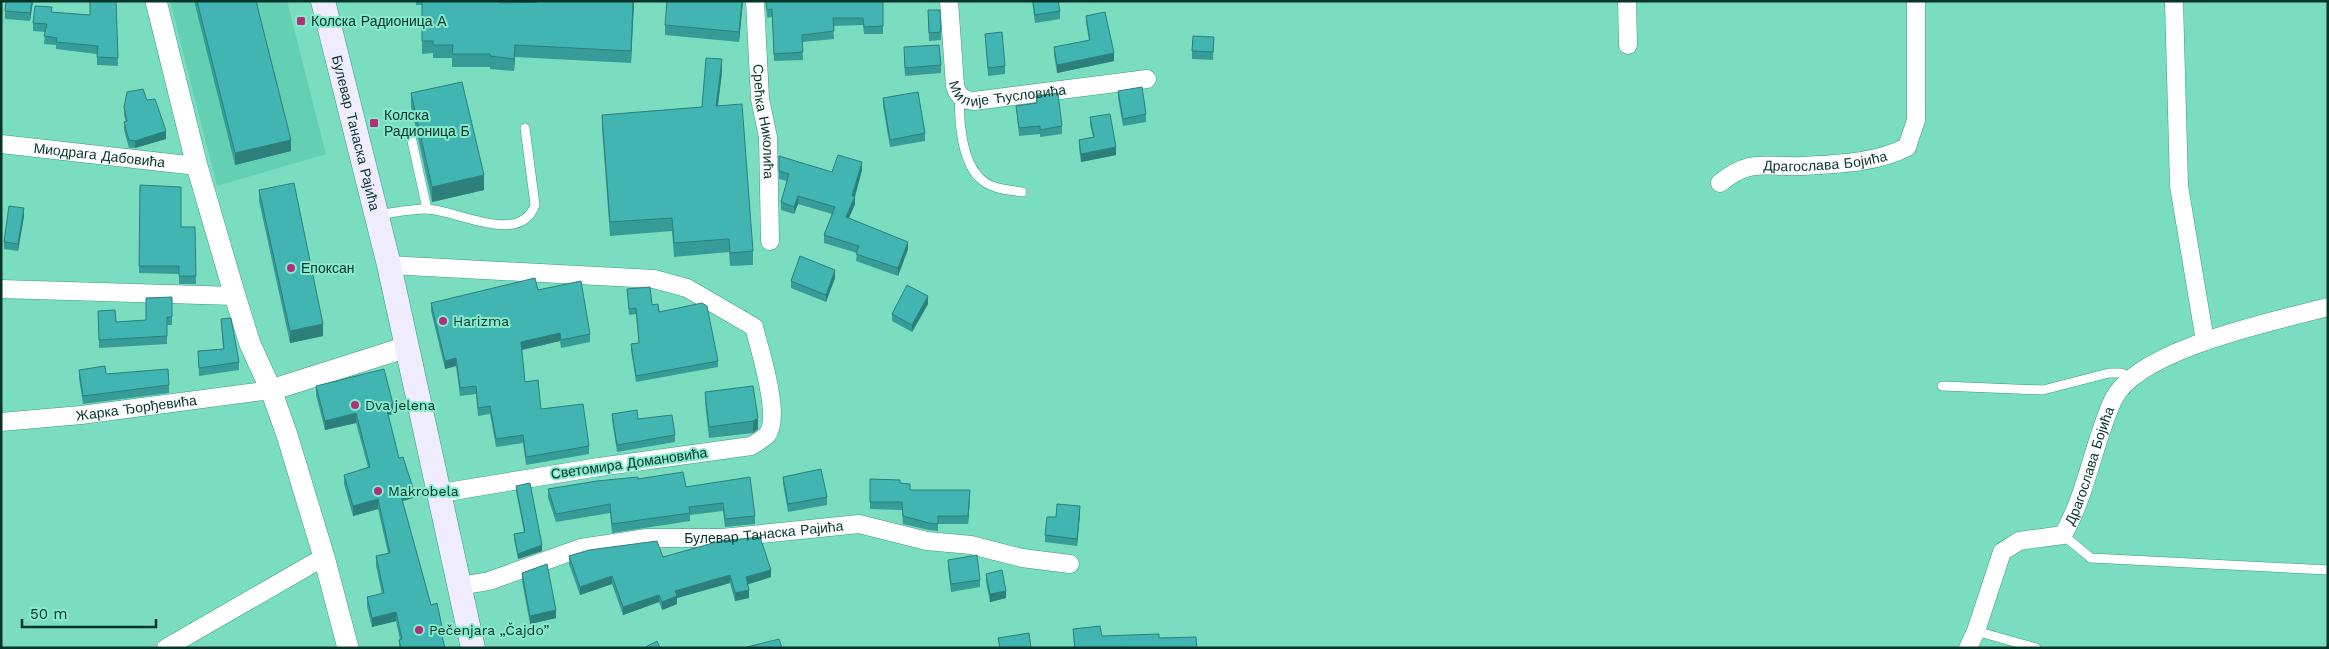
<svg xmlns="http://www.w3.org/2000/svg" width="2329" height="649" font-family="'Work Sans',sans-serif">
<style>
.built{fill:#64d0b2}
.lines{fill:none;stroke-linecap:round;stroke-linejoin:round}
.service-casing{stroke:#359c81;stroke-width:10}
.minor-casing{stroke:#359c81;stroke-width:19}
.tertiary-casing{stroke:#359c81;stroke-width:22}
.secondary-casing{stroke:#359c81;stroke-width:25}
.service{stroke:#fff;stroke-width:9}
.minor{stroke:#fff;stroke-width:18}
.tertiary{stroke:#fff;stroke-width:21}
.secondary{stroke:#eeecfd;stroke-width:24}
.wall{fill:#379c98}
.shaded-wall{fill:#2d7f7c}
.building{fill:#40b5b1;stroke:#2d7f7c}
.poi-dot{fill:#b32f76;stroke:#88eacd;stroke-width:2}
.labels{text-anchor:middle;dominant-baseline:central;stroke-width:4;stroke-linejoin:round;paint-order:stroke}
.poi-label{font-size:14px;fill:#073429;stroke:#88eacd;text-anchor:start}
.street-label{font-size:14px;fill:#073429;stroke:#88eacd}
</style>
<rect width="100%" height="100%" fill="#7bddc0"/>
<!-- built -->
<path class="built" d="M170,1h117l39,153 -109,32z"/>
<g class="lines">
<!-- service casing -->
<g class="service-casing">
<g id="service">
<path d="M960,96c-2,24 2,68 22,84 10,9 27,10 40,12"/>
<path d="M410,132l17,77"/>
<path d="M376,215c16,-2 34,-6 50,-6 29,0 94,38 109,-4l-10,-77"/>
<path d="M1942,386l101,4 66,-17h12l10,4"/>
<path d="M2063,535l28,23 237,12"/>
<path d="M1976,631l60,17"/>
</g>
</g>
<!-- minor casing -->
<g class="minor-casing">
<g id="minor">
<path id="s1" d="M755,1l5,98 8,38 2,104"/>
<path id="s2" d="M949,1l6,85c3,10 9,15 19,15l173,-22"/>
<path d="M1627,1l1,44"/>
<path d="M2174,1l5,185 26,155"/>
<path id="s3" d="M1,144l196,22"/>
<path id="s4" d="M1720,183c31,-26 46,-15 83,-17 33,-2 74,-3 104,-19l9,-27v-119"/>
<path d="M389,265l265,14 33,9 67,39c5,21 28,90 13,108 -4,4 -11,8 -16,11l-152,21 -158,26"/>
<path d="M1,289l234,7"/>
<path id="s5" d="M1,422l80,-7 190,-25"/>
<path id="s6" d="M460,586l29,-5 92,-33 66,-10h75l137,-14 68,17 44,4 51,13 48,6"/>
<path d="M166,648l158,-91"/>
<path id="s7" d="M1968,648l8,-17 26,-79 17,-11 44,-6c24,-42 30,-91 50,-135 24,-51 162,-79 215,-93"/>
</g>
</g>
<!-- tertiary casing -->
<g class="tertiary-casing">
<g id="tertiary">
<path d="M156,1l41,165 38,130 15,48 21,46 16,45 37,122 24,91"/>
<path d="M271,390l136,-43"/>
</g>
</g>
<!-- secondary casing -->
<g class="secondary-casing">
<g id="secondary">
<path id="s8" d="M323,1l66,264 84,383"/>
</g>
</g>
<!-- service -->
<use href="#service" class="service"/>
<!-- minor -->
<use href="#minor" class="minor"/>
<!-- tertiary -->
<use href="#tertiary" class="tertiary"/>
<!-- secondary -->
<use href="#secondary" class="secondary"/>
</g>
<!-- wall -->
<g class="wall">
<path d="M33,1l-3,20 -25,-2v-8z"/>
<path d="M116,1l2,65 -21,-1v-11l-41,-5v-4l-12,-1 1,-12 -12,-1v-8l19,-11 38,3z"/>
<path d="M194,1h62l35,150 -56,14z"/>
<path d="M416,1h84v2l134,-2 -3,62 -116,-6 -1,14 -24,-2v-2h-38v-9h-19v-5l-11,1v-49h-6z"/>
<path d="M743,1l-4,41 -74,-7v-10z"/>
<path d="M766,1h117v33h-19l-1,-9 -30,1 1,13 -32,3 1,18 -29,1 -2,-44 -5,1z"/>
<path d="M1032,1h26l2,10v8l-25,4z"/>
<path d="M928,10l13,22v8l-12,1z"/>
<path d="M1086,16l28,45 -57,12 -3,-18v-8l35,-7 -3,-17z"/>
<path d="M985,34l20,32v8l-17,2z"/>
<path d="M1214,45l-1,15 -21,-1v-8z"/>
<path d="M904,55l37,10v8l-36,3z"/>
<path d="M722,72l-4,34 35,145v14l-23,1 -1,-14 -55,5 -2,-26 -62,5 -8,-108v-13l100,-8z"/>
<path d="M1118,91l28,23v8l-23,4 -5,-28z"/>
<path d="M411,93l73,97 -52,12 -21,-95z"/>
<path d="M1036,96l26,30v8l-22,3v-3l-21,2 -3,-30 20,-3z"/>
<path d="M883,98l42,35v8l-35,6 -7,-41z"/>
<path d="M147,100l19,39 -31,9h-6l-5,-18v-8h2l-2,-7v-8z"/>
<path d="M1090,117l26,38 -35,7 -2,-14v-8l14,-3 -3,-12z"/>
<path d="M779,156l53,16 30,-2 -7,26v8l-6,14 59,31 -10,27 -42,-15 1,-8 -33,-10v-8l8,-21 -34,-10 -4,10 -13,-4v-8l6,-21 -8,-2z"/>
<path d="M140,185l41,42h14l1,57h-17v-10l-40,-1z"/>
<path d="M259,190l64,146 -33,7 -31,-142z"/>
<path d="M24,216l-6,35 -14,-2v-7z"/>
<path d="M835,278l-9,24 -35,-14v-7z"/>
<path d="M627,289l25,16 66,56v6l-82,15 -5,-32v-6l8,-1 -3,-29 -7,1z"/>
<path d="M538,290l52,44v8l-29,6 -1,-7 -38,9 3,32 16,27 48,37v8l-63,11 -3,-22 -27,4 -6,-33 -12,2 -2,-22 -16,2 -4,-30 -11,3 -14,-58v-8z"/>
<path d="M172,297v28h-5v19l-68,4 -1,-37 18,11 30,-2z"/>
<path d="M928,304l-16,28 -20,-11v-7z"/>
<path d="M221,319l18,43v8l-40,6 -1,-25 25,-2z"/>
<path d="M79,370l90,15v8l-86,11 -4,-26z"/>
<path d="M316,386l77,28 -5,1 11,43 14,40 -11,3 29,104 11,32 3,11h-46v-8h1l-4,-19 -24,6 -5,-20v-10l15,-3 -6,-28v-10l12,-3 -10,-44 -25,7 -9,-32v-9l24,-8 -12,-44 -31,7 -9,-35z"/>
<path d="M753,386l5,43 -5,4 -44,5 -4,-35v-11z"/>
<path d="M612,414l26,5 37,16v7l-58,10 -5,-32z"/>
<path d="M783,477l44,20v8l-39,7 -5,-28z"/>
<path d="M638,479l48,8 69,29v8l-30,3 -2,-16 -33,4v6l-78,12 -2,-20 -54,9 -8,-24v-9z"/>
<path d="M870,479l30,4 10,7 60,8 -2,26h-30v7l-9,-1 -26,-6 -1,-14 -32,-1z"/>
<path d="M516,486l26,65 -24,8 -4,-20v-5l10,-2 -8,-41z"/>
<path d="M1080,514l-3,32 -32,-4v-7z"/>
<path d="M569,556l94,1 108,20 -23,7 1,14 -14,3 -5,-18 -53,15v6l-15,6 -3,-8 -36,13 -11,-31 -32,11 -11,-31z"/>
<path d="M948,560l32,20v7l-29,5 -3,-24z"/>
<path d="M522,573l34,45 -26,6 -8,-43z"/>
<path d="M986,574l20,24 -16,4 -4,-20z"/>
<path d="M1073,629l29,7 57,2 38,10h-123z"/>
</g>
<!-- shaded-wall -->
<g class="shaded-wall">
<path d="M32,1h1l-3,20v-8z"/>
<path d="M633,1h1l-3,62v-12z"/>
<path d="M742,1h1l-4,41v-10z"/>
<path d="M515,45v12l-1,14v-12z"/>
<path d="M1114,53v8l-57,12v-8z"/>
<path d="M722,59v13l-6,47v-13z"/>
<path d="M166,131v8l-31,9v-7z"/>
<path d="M291,140v11l-56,14v-12z"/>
<path d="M1116,147v8l-35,7v-8z"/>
<path d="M862,162v8l-7,26v8l-9,21v-8z"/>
<path d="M484,175v15l-52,12v-15z"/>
<path d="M798,196v8l-4,10v-7z"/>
<path d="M24,208v8l-6,35v-7z"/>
<path d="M908,242v7l-10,27v-8z"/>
<path d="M835,270v8l-9,24v-7z"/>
<path d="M928,296v8l-16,28v-7z"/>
<path d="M323,324v12l-33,7v-12z"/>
<path d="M560,333v8l-39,9v-8z"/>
<path d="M456,358v8l-11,3v-8z"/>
<path d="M393,404v10l-7,1v-9z"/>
<path d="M356,413v10l-31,7v-9z"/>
<path d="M758,418v11l-5,4v-12z"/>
<path d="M413,488v10l-13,4v-10z"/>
<path d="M970,490v8l-2,26v-8z"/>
<path d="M378,499v10l-25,7v-10z"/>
<path d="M1080,506v8l-3,32v-7z"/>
<path d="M542,545v6l-24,8v-5z"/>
<path d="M771,570v7l-25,8v-8z"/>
<path d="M730,575v8l-53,15v6l-15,6v-8l13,-11z"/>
<path d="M612,576v8l-32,11v-8z"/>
<path d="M749,590v8l-14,3v-8z"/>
<path d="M1006,591v7l-16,4v-8z"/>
<path d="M659,595v7l-36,13v-8z"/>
<path d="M556,610v8l-26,6v-8z"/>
<path d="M396,612v9l-24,6v-9z"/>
<path d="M442,627v10l-2,-9z"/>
</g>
<!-- building -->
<g class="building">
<path d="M6,1h26l-2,12 -25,-2z"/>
<path d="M90,1h26l2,57 -21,-1 1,-11 -42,-4 1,-4 -13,-2 3,-12 -14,-1 2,-17 17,1 -1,5 39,3z"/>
<path d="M197,1h59l35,139 -56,13z"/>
<path d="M422,1h78v2l38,-1v-1h95l-2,50 -116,-6 -1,14 -24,-3v-2h-38l1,-9h-20v-4h-11z"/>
<path d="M667,1h75l-3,31 -74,-7z"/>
<path d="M766,1h117v25l-19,1 -1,-9h-30l1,13 -32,4 1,17 -29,2 -2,-45 -5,1z"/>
<path d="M1033,1h25l2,10 -25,4z"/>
<path d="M928,10h12l1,22 -12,1z"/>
<path d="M1105,12l9,41 -57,12 -3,-18 36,-7 -4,-24z"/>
<path d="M1002,32l3,34 -17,2 -3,-34z"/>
<path d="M1193,36l21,1 -1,15 -21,-1z"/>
<path d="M939,45l2,20 -36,3 -1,-21z"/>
<path d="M706,58l16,1 -6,47 26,-2 11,147 -23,2 -1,-14 -55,4 -2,-25 -62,4 -8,-107 100,-8z"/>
<path d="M462,82l22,93 -52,12 -21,-94z"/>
<path d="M1142,87l4,27 -23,5 -5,-28z"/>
<path d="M143,89l4,11 8,-1 11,32 -31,10 -6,-1 -5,-18 3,-1 -3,-14 3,-15z"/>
<path d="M918,92l7,41 -35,7 -7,-42z"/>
<path d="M1058,93l4,33 -22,4v-4l-21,2 -3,-22 21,-3 -1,-7z"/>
<path d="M1110,114l6,33 -35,7 -2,-14 15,-3 -4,-20z"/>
<path d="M838,155l24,7 -10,34h3l-9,21 62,25 -10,26 -42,-14 3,-8 -35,-11 11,-28 -37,-11 -4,11 -13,-5 8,-28 -10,-3v-15l53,16z"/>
<path d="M294,183l29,141 -33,7 -31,-141z"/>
<path d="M140,185l41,2v40h14l1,49h-17v-10h-40z"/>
<path d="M9,206l15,2 -6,36 -14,-2z"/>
<path d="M800,256l35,14 -9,25 -35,-14z"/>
<path d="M535,278l3,12 43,-9 9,53 -29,6 -1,-7 -39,9 4,40 13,-2 3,29 42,-5 6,42 -63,11 -3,-22 -27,4 -6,-33 -12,2 -2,-22 -16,2 -4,-30 -11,3 -14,-58z"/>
<path d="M907,285l21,11 -16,29 -20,-11z"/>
<path d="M650,287l2,18 6,-1 1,8 43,-9 5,3 11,55 -82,15 -5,-32 8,-1 -3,-35 -7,1 -2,-20z"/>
<path d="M172,297v20h-5v19l-68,4 -1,-29 17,-1 1,12 30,-2v-22z"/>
<path d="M231,318l8,44 -40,6 -1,-17 26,-2 -3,-30z"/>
<path d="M105,366l1,8 62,-5 1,16 -86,11 -4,-26z"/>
<path d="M384,369l9,35 -7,2 13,52 4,-1 10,31 -13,4 31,113 6,-2 5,24 -2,1 5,20h-44l-2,-8 3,-1 -6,-27 -24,6 -5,-21 17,-4 -8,-37 14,-3 -12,-54 -25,7 -9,-31 26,-8 -14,-54 -31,8 -9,-35z"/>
<path d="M753,386l5,32 -5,3 -44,6 -4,-35z"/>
<path d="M637,410l1,9 34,-4 3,20 -58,10 -5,-31z"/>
<path d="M821,469l6,28 -39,7 -5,-27z"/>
<path d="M683,472l3,15 64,-10 5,39 -30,3 -2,-16 -34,4 1,6 -78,11 -2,-20 -54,10 -8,-25 49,-8 41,-4v2z"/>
<path d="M870,479l30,1v3l10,1v6h60l-2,26h-30v8l-9,-1 -26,-7 -1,-14h-32z"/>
<path d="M530,483l12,62 -24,9 -4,-20 11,-2 -9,-46z"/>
<path d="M1057,504l23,2 -3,33 -32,-4 2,-18h9z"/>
<path d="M760,537l11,33 -25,7 3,13 -14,3 -5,-18 -55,16 2,5 -15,6 -3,-7 -36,12 -11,-31 -32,11 -11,-31 20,-6 68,-9 6,16 57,-16z"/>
<path d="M977,555l3,25 -29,4 -3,-24z"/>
<path d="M547,564l9,46 -26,6 -8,-43z"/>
<path d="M1002,570l4,21 -16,3 -4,-20z"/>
<path d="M1100,626l2,10 57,-2v4l37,-1 1,11h-70v-1l-7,1h-45l-2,-19z"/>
<path d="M1029,633l2,15h-31l-2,-10z"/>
<path d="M779,639l3,9h-39z"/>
<path d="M657,641l3,7h-16z"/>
</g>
<!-- markers -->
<g class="poi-dot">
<rect x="296" y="16" width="10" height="10" rx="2.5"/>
<rect x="369" y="118" width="10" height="10" rx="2.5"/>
<circle cx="291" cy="268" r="5"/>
<circle cx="443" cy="321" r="5"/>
<circle cx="355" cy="405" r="5"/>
<circle cx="378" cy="491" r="5"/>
<circle cx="419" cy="630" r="5"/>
</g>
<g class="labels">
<!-- poi labels -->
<g class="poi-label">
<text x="311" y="21">Колска Радионица А</text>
<text x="384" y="115">Колска<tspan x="384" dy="16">Радионица Б</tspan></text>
<text x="301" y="268">Епоксан</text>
<text x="453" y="321">Harizma</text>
<text x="365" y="405">Dva jelena</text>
<text x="388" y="491">Makrobela</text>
<text x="429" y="630">Pečenjara „Čajdo”</text>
</g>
<!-- street labels -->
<g class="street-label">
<text stroke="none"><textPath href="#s2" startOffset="142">Милије Ћусловића</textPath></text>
<text stroke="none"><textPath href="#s1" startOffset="121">Срећка Николића</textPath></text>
<text stroke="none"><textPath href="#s8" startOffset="136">Булевар Танаска Рајића</textPath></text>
<text stroke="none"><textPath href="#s3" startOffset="99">Миодрага Дабовића</textPath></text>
<text stroke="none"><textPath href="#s4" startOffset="110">Драгослава Бојића</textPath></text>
<text stroke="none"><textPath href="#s5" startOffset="136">Жарка Ђорђевића</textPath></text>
<text transform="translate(629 463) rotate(-8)">Светомира Домановића</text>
<text stroke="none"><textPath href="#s7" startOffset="241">Драгослава Бојића</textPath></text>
<text stroke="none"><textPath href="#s6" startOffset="311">Булевар Танаска Рајића</textPath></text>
</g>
</g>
<!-- border -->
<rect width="2329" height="649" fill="none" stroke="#073429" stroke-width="5"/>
<!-- scale -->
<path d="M22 619v8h134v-8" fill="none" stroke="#073429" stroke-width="2.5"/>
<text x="30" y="619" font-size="15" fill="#073429" stroke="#88eacd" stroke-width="4" paint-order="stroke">50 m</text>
</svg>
